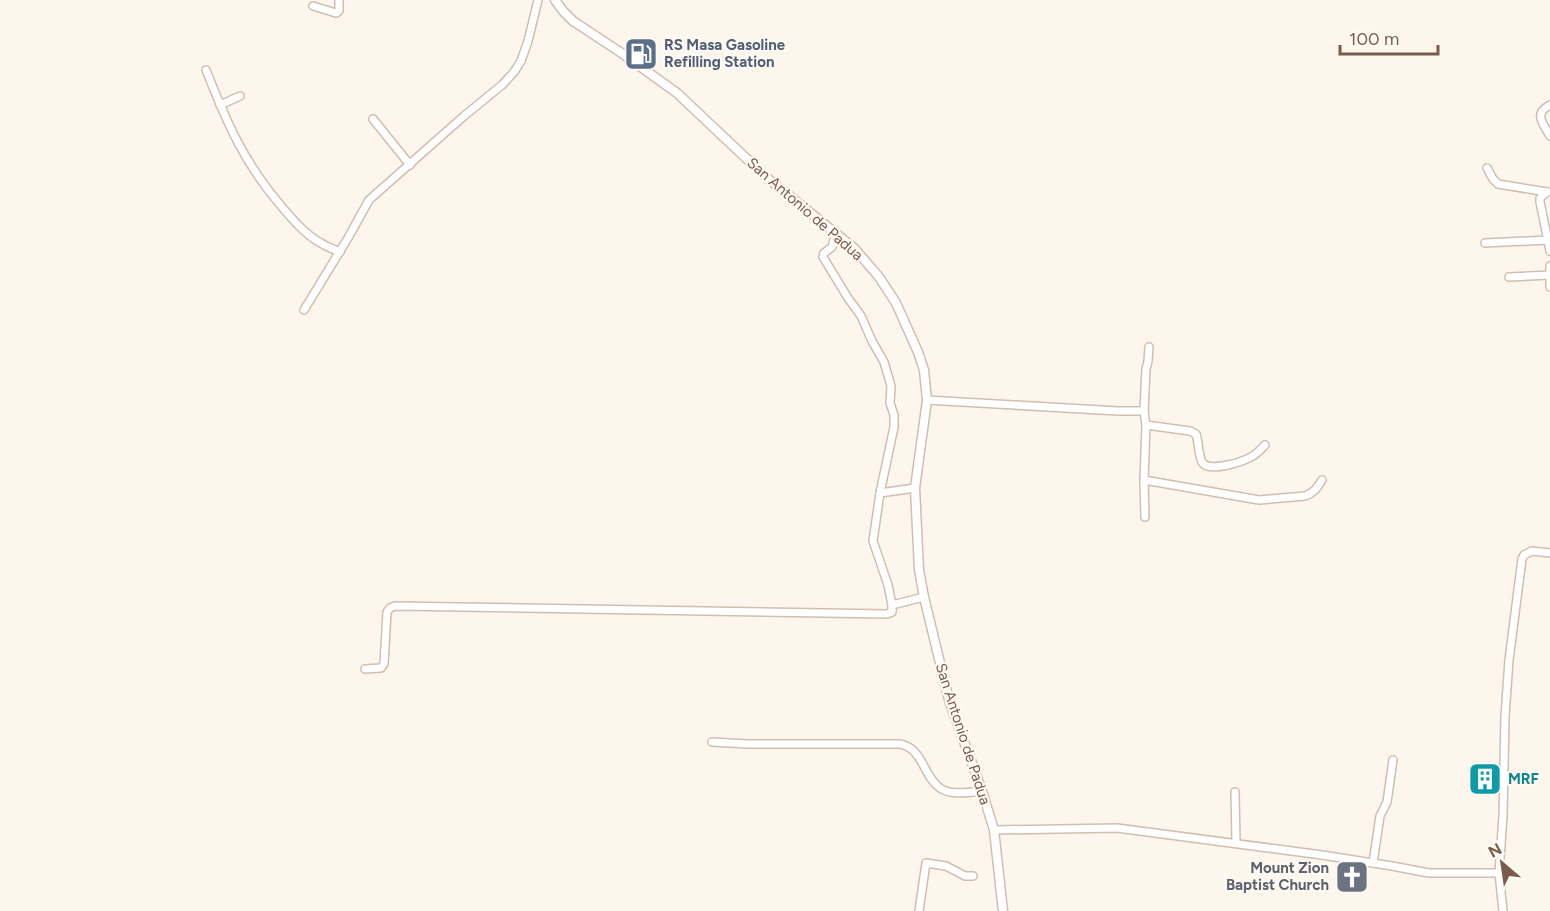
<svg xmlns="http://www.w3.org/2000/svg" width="1550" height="911" font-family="Figtree,sans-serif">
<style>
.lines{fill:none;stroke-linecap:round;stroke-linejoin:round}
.minor-casing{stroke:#d1beb0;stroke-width:10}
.tertiary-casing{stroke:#d1beb0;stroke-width:11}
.minor{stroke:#fff;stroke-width:7}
.tertiary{stroke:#fff;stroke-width:8}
.labels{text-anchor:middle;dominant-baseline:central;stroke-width:4.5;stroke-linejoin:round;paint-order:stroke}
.service-label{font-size:15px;font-weight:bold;fill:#4e5e75;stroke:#fffaf3;text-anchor:start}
.street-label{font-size:15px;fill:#7a5c4d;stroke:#fffaf3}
.culture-label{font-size:15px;font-weight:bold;fill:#0d838f;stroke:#fffaf3;text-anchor:start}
.worship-label{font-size:15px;font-weight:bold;fill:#5b616d;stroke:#fffaf3;text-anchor:end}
</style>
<rect width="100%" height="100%" fill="#fdf6ec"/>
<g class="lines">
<!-- minor casing -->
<g class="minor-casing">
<g id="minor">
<path d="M313,6l23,7 3,-2v-11"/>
<path d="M206,70c21,53 38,93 76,137 11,13 22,26 37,35 6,4 14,7 21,10"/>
<path d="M220,105l20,-9"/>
<path d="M1550,105c-17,9 -7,18 0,31"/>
<path d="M373,119l37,46"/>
<path d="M1487,168l6,11 5,5 49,8"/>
<path d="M1547,192l-7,6v4l10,49"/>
<path d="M836,232l-4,15 -8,6 -1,4 25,41 13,18 11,25 12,21 7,24 -1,17 4,12v12l-14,66"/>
<path d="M1485,243l63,-3"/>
<path d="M1550,266v21"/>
<path d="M1509,277l41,-2"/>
<path d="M304,310l44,-72 21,-38 95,-84 38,-31 12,-13 7,-11 7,-20 10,-41"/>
<path d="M927,400l191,11h26l2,14 44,6 6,3c3,9 2,20 6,28 6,11 40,0 49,-5 6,-3 10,-8 14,-12"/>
<path d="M1144,411l2,-42 2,-8 1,-14"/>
<path d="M1146,425l-2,55 115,20 46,-4c9,-3 12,-8 17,-16"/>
<path d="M1144,480l1,37"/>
<path d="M915,488l-35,5 -7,48 15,44 4,20 32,-8"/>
<path d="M365,669l16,-1 3,-4 3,-52 3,-4 5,-2 492,8 5,-2v-7"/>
<path d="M712,742l36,2h152c24,5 22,31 40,44 11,8 30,4 42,3"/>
<path d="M1235,792l1,51"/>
<path d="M994,830l123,-2 205,27 70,11 37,7h70l4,38"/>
<path d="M1373,863l7,-47 7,-14 6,-42"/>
<path d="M1499,873l4,-57 2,-100 4,-56 13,-101 2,-4 8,-4 18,2"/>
<path d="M919,911l7,-48 20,3 19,10h8"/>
</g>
</g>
<!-- tertiary casing -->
<g class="tertiary-casing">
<path id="tertiary" d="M555,0l8,11 10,10 50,33 54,39 89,84 88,71 25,29 17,26 22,49 6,18 3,30 -12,88 4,82 5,27 25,103 33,91 12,39 9,81"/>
</g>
<!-- minor -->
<use href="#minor" class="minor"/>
<!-- tertiary -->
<use href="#tertiary" class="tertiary"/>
</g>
<!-- icons -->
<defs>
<g id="fuel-square" transform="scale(1.725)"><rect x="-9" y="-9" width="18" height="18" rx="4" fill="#5c6f8a" stroke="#fffaf3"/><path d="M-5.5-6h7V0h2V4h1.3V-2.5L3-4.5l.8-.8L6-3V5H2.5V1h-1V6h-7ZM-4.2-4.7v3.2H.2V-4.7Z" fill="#fff"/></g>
<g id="building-square" transform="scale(1.725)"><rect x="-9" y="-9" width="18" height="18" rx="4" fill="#0f9aa8" stroke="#fffaf3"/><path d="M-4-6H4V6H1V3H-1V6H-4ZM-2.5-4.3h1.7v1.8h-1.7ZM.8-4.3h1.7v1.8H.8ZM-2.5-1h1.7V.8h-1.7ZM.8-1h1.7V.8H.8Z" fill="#fff"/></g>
<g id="church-square" transform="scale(1.725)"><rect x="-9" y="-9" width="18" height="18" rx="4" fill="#6b7280" stroke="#fffaf3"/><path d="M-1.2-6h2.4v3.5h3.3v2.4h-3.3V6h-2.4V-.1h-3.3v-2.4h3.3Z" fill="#fff"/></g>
</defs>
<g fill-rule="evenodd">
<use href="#fuel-square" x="641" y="54"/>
<use href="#building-square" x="1485" y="779"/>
<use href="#church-square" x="1352" y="877"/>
</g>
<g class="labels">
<!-- service labels -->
<g class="service-label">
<text x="664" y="45">RS Masa Gasoline<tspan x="664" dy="17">Refilling Station</tspan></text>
</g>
<!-- street labels -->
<g class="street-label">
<text transform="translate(805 209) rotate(41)">San Antonio de Padua</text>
<text transform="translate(963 734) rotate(72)">San Antonio de Padua</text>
</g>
<!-- culture labels -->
<g class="culture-label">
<text x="1508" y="779">MRF</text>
</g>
<!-- worship labels -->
<g class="worship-label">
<text x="1329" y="868">Mount Zion<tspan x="1329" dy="17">Baptist Church</tspan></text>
</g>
</g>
<!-- north arrow -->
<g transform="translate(1502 863) rotate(331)" stroke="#fffaf3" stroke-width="4.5" paint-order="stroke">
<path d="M0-4.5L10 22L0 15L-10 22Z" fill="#7a5c4d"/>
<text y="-9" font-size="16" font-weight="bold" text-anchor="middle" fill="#7a5c4d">N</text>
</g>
<!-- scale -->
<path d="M1340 45v9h98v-9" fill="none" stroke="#7a5c4d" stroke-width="3"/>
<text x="1349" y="45" font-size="18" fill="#7a5c4d" stroke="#fffaf3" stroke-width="4.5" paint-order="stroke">100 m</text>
</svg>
